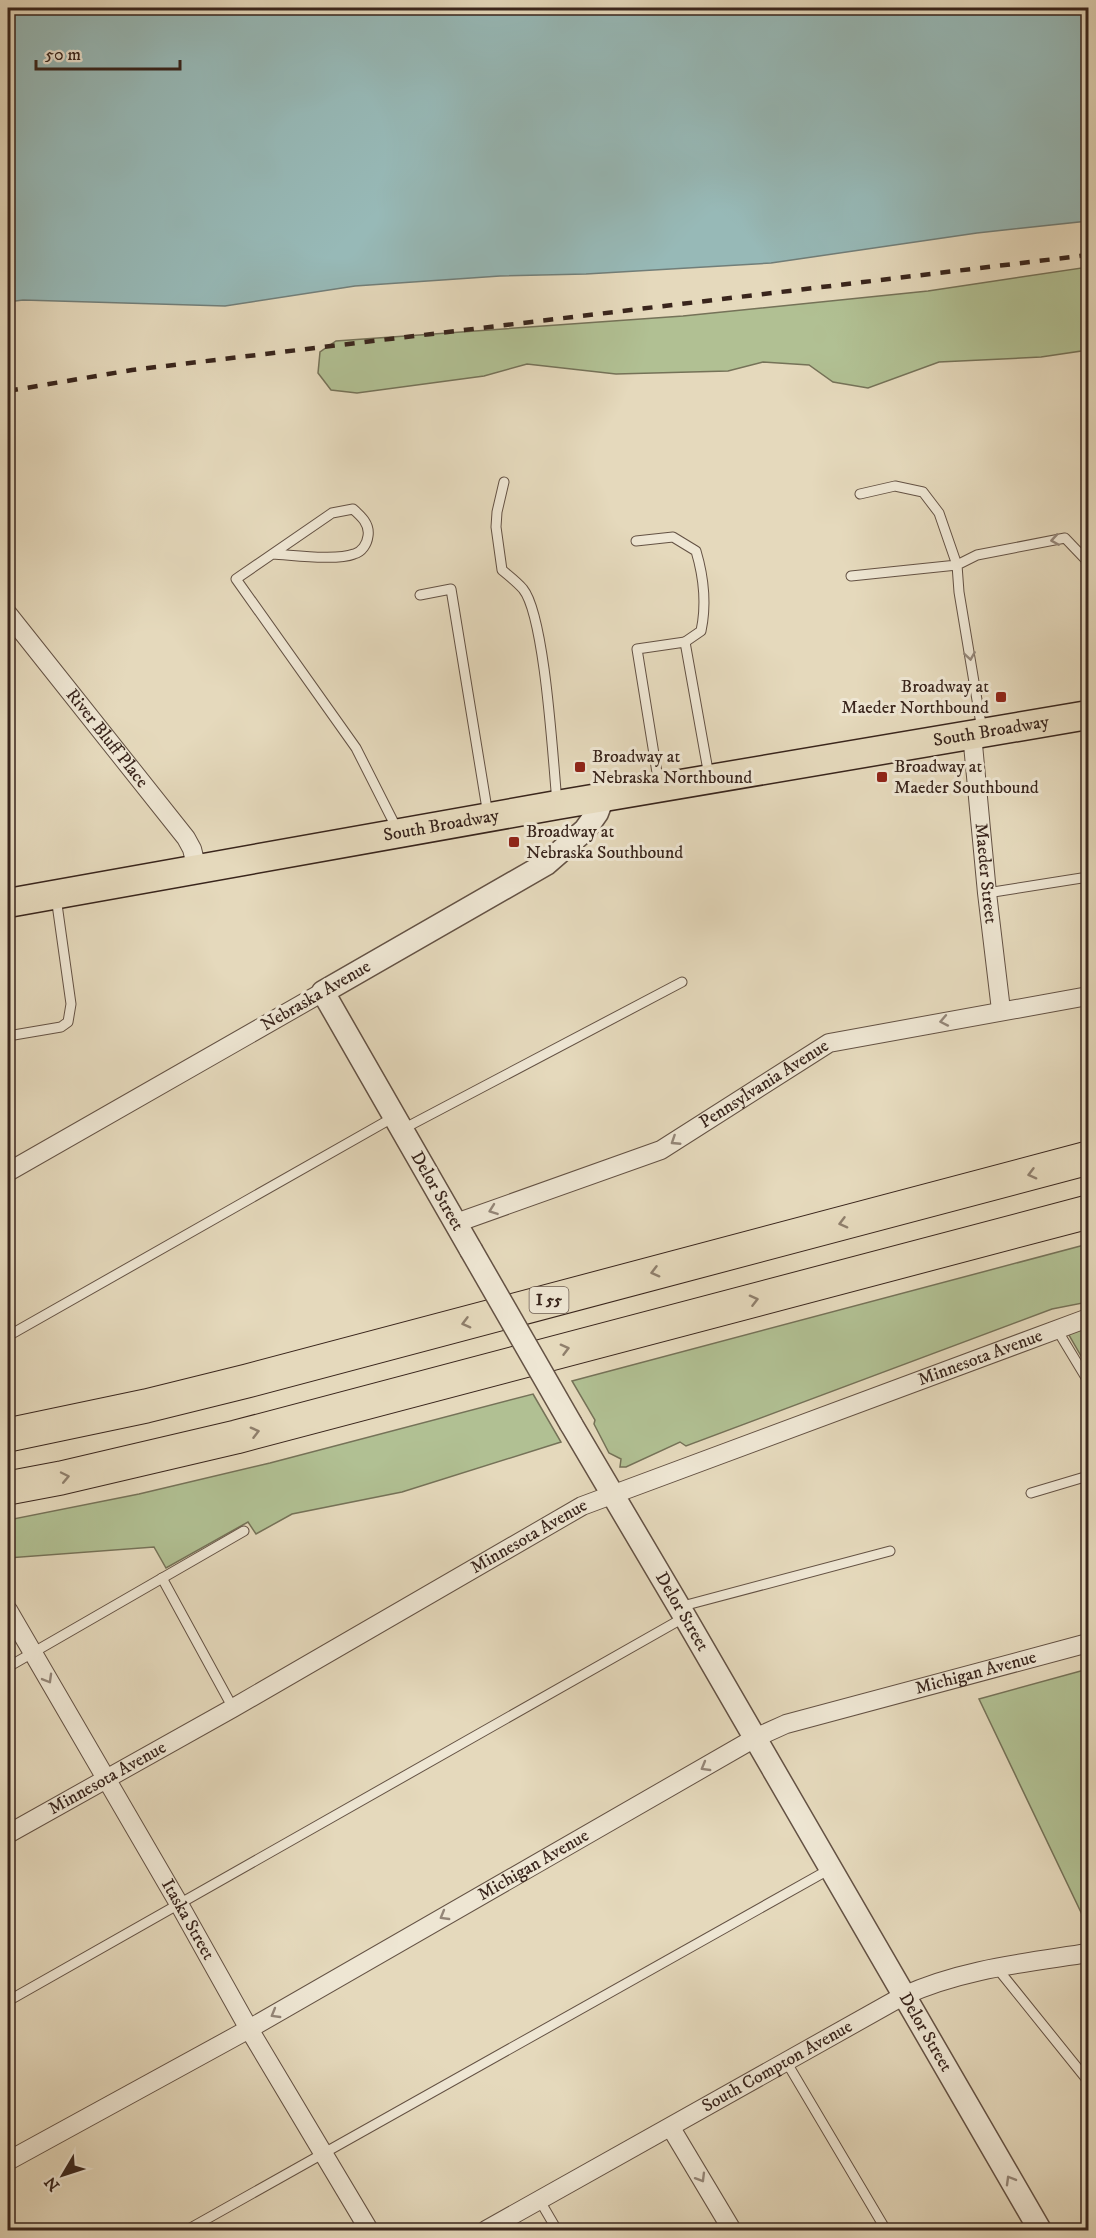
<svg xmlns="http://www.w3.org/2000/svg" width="1096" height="2238" font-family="'IM FELL DW Pica',serif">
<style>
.green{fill:#b1c093;stroke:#757258;stroke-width:1.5}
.water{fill:#97b9b7;stroke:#717e79;stroke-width:1.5}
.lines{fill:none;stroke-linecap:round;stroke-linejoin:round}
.service-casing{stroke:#645244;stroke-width:11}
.minor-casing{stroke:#645244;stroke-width:20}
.tertiary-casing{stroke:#645244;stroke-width:25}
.primary-casing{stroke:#39251c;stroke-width:31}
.motorway-casing{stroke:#39251c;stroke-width:35}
.service{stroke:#eee6d3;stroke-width:9}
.minor{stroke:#eee6d3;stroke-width:18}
.tertiary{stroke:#eee6d3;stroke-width:22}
.primary{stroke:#e5d9bc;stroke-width:28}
.motorway{stroke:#e5d9bc;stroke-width:33}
.rail{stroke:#39251c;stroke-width:4.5;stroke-dasharray:10 10;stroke-linecap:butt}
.tertiary-bridge-casing{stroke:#645244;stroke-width:25;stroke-linecap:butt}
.tertiary-bridge{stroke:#eee6d3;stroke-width:22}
.oneway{stroke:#948678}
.oneway2{stroke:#8f7f6c}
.poi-dot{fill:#8f2418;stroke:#eee6d3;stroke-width:2}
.labels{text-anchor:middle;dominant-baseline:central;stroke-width:6;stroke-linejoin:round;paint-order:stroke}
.shield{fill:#eee6d3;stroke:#6f5f53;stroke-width:1.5}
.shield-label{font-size:16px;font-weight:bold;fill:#39251c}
.poi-label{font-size:18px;fill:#39251c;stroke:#eee6d3;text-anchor:start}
.street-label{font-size:18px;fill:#39251c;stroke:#eee6d3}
</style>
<rect width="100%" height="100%" fill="#e5d9bc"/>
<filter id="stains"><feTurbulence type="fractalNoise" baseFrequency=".00333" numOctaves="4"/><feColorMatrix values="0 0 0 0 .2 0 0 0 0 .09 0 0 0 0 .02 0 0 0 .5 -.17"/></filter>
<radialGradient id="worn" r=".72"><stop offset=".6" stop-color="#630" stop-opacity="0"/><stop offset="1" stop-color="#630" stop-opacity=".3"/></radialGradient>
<!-- green -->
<g class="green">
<path d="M1088,267v83l-47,7 -102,5 -71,26 -35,-6 -24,-17 -46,-3 -35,9 -112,3 -89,-10 -43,12 -127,17 -26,-3 -13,-17 2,-21 16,-11 347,-25 245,-25z"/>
<path d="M1088,1244v58l-36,7 -366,137 -6,-4 -54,25h-6l1,-8 -12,-6 -15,-29 1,-4 -23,-39z"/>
<path d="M1088,1327v41l-19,-33 1,-5z"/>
<path d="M533,1394l28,48 -159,50 -110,22 -36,20 -8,-12 -82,46 -12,-21 -146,11v-38l131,-26 131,-31z"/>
<path d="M1088,1669v258l-109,-228z"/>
</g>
<!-- water -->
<path class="water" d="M8,8h1080v213l-111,12 -206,30 -185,11 -86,2 -145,10 -130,20 -202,-6 -15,2z"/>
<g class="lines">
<!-- service casing -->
<g class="service-casing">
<g id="service">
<path d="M504,482l-7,30 -1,15 6,43c7,6 15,12 21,19 22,27 30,172 34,213"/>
<path d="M636,541l37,-4 23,14c8,27 11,52 5,80l-16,11"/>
<path d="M273,554c20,1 63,7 81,0 8,-2 13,-10 14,-18 2,-12 -7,-20 -15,-27l-21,4 -96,66 120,169 41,81"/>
<path d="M851,576l106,-11 -18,-52 -16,-21 -28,-6 -35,8"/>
<path d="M420,595l31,-6 37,226"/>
<path d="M982,730l-23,-138 -2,-27 20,-10 88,-17 21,22 2,18"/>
<path d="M659,785l-22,-136 48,-7 24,134"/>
<path d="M987,893l101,-16"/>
<path d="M8,1036l53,-9 7,-5 3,-18 -15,-107"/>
<path d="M403,1129l279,-147"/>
<path d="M1056,1328l32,53"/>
<path d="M8,1336l386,-219"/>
<path d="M1031,1493l57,-17"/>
<path d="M162,1578l71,130"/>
<path d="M679,1607l211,-56"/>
<path d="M8,1667l236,-136"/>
<path d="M997,1968l91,113"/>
<path d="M8,2001l677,-384"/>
<path d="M787,2063l99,167"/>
<path d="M540,2201l17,29"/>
<path d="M187,2230l643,-361"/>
</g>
</g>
<!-- minor casing -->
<g class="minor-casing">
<g id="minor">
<path id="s1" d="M8,614l178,224 6,11 5,20"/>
<path id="s2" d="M972,734l15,159 14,117"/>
<path d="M8,1172l315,-180"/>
<path id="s3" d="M456,1223l205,-73 168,-107 259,-47"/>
<path id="s4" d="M8,1610l171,294 70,125 120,201"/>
<path id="s5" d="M8,1834l225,-126 349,-202 506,-188"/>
<path d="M671,2128l61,102"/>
<path id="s6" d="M8,2161l241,-132 506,-291 31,-14 302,-81"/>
<path id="s7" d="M486,2230l417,-234c59,-27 122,-33 185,-43"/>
</g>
</g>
<!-- tertiary casing -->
<g class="tertiary-casing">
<g id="tertiary">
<path d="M471,1250l-148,-258 223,-128 39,-34 12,-17 6,-16"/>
<path id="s8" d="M571,1424l114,193 355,613"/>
</g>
</g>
<!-- primary casing -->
<g class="primary-casing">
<g id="primary">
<path id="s9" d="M8,903l549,-98 531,-90"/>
</g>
</g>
<!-- motorway casing -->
<g class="motorway-casing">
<g id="motorway">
<path d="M8,1435l138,-29 101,-25 841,-223"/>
<path d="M8,1488l53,-10 175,-41 852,-225"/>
</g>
</g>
<!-- service -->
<use href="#service" class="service"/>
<!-- minor -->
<use href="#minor" class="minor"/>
<!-- tertiary -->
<use href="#tertiary" class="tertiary"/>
<!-- primary -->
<use href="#primary" class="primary"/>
<!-- motorway -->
<use href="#motorway" class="motorway"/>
<!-- rail -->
<path class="rail" d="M8,391l124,-21 956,-115"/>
<!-- tertiary-bridge casing -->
<g class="tertiary-bridge-casing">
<path id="tertiary-bridge" d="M471,1250l100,174"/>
</g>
<!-- tertiary-bridge -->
<use href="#tertiary-bridge" class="tertiary-bridge"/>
</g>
<!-- one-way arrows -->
<defs><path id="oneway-chevron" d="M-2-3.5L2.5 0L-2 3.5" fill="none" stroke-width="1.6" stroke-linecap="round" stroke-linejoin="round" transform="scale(1.5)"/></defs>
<g class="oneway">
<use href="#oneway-chevron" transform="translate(1055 540) rotate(171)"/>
<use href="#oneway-chevron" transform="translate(970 656) rotate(81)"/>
<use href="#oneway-chevron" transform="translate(944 1021) rotate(169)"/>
<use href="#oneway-chevron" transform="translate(675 1141) rotate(147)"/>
<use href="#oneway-chevron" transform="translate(493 1210) rotate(160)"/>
<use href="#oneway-chevron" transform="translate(48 1679) rotate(60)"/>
<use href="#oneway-chevron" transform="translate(705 1767) rotate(150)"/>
<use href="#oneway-chevron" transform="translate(444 1916) rotate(150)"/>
<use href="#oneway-chevron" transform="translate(275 2014) rotate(150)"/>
<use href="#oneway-chevron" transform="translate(701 2178) rotate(59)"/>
<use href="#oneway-chevron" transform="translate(1010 2180) rotate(-120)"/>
</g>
<g class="oneway2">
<use href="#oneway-chevron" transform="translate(1032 1174) rotate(165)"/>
<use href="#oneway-chevron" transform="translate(843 1223) rotate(165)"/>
<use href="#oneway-chevron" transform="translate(655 1272) rotate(165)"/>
<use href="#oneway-chevron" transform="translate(754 1300) rotate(-14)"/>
<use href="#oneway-chevron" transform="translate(466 1323) rotate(165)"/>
<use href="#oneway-chevron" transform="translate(565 1349) rotate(-15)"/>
<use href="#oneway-chevron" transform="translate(255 1432) rotate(-15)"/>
<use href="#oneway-chevron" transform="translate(65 1477) rotate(-12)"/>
</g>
<!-- markers -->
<g class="poi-dot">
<rect x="995" y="691" width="12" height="12" rx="3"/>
<rect x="574" y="761" width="12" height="12" rx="3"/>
<rect x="876" y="771" width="12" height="12" rx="3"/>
<rect x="508" y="836" width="12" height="12" rx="3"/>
</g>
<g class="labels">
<!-- shield labels -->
<rect class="shield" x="529.5" y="1287" width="39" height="26" rx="4.5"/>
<g class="shield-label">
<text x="549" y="1300">I 55</text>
</g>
<!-- poi labels -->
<g class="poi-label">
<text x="989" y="687" text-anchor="end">Broadway at<tspan x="989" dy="21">Maeder Northbound</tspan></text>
<text x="592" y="757">Broadway at<tspan x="592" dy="21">Nebraska Northbound</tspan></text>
<text x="894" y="767">Broadway at<tspan x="894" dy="21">Maeder Southbound</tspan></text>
<text x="526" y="832">Broadway at<tspan x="526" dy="21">Nebraska Southbound</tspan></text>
</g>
<!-- street labels -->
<g class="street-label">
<text stroke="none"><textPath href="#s9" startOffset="998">South Broadway</textPath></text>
<text stroke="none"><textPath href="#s1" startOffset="159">River Bluff Place</textPath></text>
<text stroke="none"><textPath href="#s9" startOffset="440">South Broadway</textPath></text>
<text stroke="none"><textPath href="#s2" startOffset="140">Maeder Street</textPath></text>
<text transform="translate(316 996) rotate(-30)">Nebraska Avenue</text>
<text stroke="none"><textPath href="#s3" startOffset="340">Pennsylvania Avenue</textPath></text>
<text transform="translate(437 1191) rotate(60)">Delor Street</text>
<text stroke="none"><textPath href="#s5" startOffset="1086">Minnesota Avenue</textPath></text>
<text stroke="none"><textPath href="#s5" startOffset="600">Minnesota Avenue</textPath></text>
<text stroke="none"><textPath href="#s8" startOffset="218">Delor Street</textPath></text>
<text stroke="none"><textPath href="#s6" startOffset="1089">Michigan Avenue</textPath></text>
<text stroke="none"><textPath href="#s5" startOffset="114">Minnesota Avenue</textPath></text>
<text stroke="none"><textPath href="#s6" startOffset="603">Michigan Avenue</textPath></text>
<text stroke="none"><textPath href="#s4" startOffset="358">Itaska Street</textPath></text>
<text stroke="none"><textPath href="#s8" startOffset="704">Delor Street</textPath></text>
<text stroke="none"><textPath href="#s7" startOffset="334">South Compton Avenue</textPath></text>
</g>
</g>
<!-- margin -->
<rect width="1096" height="2238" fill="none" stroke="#e5d9bc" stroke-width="30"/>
<rect x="9" y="9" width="1078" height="2220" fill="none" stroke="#39251c" stroke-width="3"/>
<rect x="15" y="15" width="1066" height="2208" fill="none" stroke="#39251c" stroke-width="1.5"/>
<!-- north arrow -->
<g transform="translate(63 2175) rotate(231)" stroke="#eee6d3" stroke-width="4.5" paint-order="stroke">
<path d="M0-4.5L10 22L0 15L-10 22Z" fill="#39251c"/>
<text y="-9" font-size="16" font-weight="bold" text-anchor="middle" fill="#39251c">N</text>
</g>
<!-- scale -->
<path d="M36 60v9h144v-9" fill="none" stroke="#39251c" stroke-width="3"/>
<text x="45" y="60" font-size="18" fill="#39251c" stroke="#eee6d3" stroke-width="4.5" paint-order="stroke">50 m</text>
<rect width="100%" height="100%" filter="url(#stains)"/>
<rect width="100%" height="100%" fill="url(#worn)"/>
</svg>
